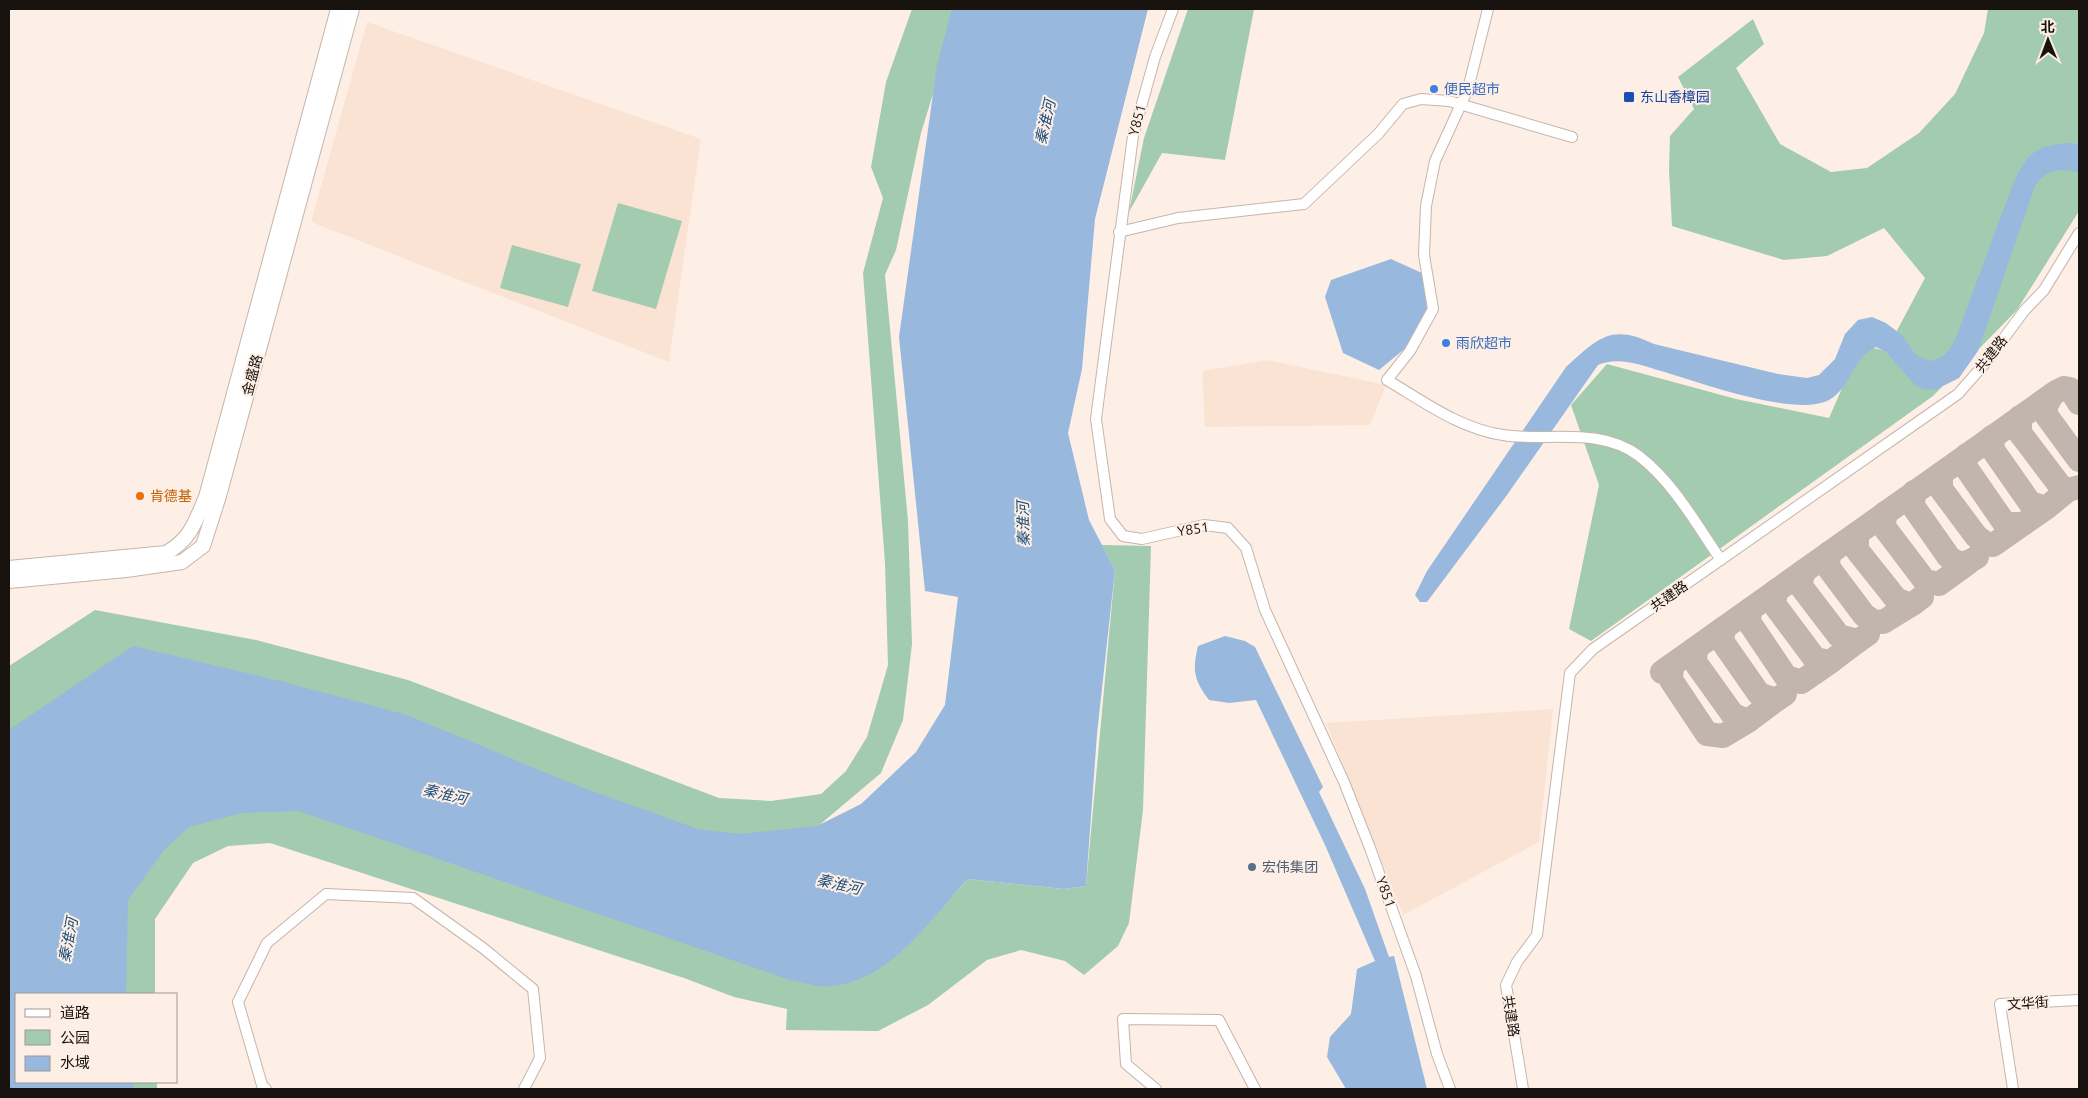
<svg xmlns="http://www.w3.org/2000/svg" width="2088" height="1098" font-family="Ubuntu,'Noto Sans SC',sans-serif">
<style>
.built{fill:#fbe3d4}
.green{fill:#a2cbb0}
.water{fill:#98b9dd}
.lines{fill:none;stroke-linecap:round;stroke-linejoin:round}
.taxiway{stroke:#c1b5ae;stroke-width:24}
.minor-casing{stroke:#c5b5ab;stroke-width:12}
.tertiary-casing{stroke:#c5b5ab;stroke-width:16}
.minor{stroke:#fff;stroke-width:10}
.tertiary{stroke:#fff;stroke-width:14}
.shop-dot{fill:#3f7fe0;stroke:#fdefe6;stroke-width:2}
.transit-dot{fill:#1a4fb4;stroke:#fdefe6;stroke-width:2}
.food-dot{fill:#e8710a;stroke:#fdefe6;stroke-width:2}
.service-dot{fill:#5c6f8a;stroke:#fdefe6;stroke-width:2}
.labels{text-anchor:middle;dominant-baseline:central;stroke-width:4;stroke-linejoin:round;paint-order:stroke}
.shop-label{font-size:14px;fill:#366cbe;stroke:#fdefe6;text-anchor:start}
.transit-label{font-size:14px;fill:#164399;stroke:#fdefe6;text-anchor:start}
.street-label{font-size:14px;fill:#18130f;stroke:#fdefe6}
.food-label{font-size:14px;fill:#c56008;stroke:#fdefe6;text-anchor:start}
.service-label{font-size:14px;fill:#4e5e75;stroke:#fdefe6;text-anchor:start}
.water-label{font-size:15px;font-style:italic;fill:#1e4e7c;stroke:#fdefe6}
</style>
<rect width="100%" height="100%" fill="#fdefe6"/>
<!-- built -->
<g class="built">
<path d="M367,22l334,117 -32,223 -358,-140z"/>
<path d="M1268,360l118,25 -16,40 -165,2 -3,-56z"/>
<path d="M1553,709l-14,133 -136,73 -77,-192z"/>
</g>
<!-- green -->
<g class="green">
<path d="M912,9h47l-38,124 -25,117 -11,25 23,246 4,123 -9,76 -22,53 -64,54 85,124 66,-72 96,10 22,-3 29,-316 -13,-25 49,1 -8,264 -14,113 -11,23 -34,29 -19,-14 -44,-11 -34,10 -59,45 -50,26 -92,-1 1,-21 -53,-12 -50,-19 -414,-135 -42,3 -35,17 -38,56v75h-139v88h141v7h-148v-423l86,-56 161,30 152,40 311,118 52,3 50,-7 25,-23 21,-34 21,-72 -3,-102 -22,-290 20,-75 -12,-31 15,-85z"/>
<path d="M1188,9h66l-29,151 -63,-7 -33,59 15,-74z"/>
<path d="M1988,9h91v202l-62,99 -84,86 -342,245 -22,-12 30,-144 -28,-80 36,-41 129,35 93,19 32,-73 25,6 39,-73 -41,-50 -57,28 -43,4 -112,-34 -3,-56 1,-34 24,-27 -16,-32 75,-58 11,25 -28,24 44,76 51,28 36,-4 52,-35 36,-39 29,-61z"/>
<path d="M618,203l64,18 -26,88 -64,-18z"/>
<path d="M512,245l69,19 -13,43 -68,-19z"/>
</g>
<!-- water -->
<g class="water">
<path d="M952,9h196l-53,210 -13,150 -14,64 21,87 26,50 -18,164 -11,152 -22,3 -96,-10c-38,40 -76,101 -136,107 -13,2 -29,-4 -42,-6l-491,-169 -58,2 -52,14 -25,23 -36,50 -2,94h-110v88h117l1,7h-125v-359l124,-84 147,35 127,34 171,71 120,43 42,5 77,-8 44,-22 55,-52 29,-47 13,-108 -33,-6 -26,-254 38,-272z"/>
<path d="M2071,143l8,2v27c-21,-3 -30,-5 -44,14l-57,165 -19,27 -24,12 -12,-1 -8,-4 -29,-33 -10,-5c-25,12 -24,40 -47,53 -34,18 -130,-18 -168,-29 -20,-6 -43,-15 -63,-6l-91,130 -80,107h-7l-5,-7 12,-24 139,-204c32,-29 45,-44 88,-23l124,30 29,4 12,-3 16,-16 10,-25 13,-14 14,-3 14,6 17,13 12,18 14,7c17,-3 21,-11 28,-26l57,-154c15,-30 23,-36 57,-38z"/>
<path d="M1391,259l31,14 5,36 -19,37 -29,24 -36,-17 -18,-56 6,-17z"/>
<path d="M1225,636l20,5 10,6 68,140 -4,5 46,97 24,68 5,-1 33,133h-81l-19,-32 3,-20 21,-23 6,-45 18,-8 -50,-116 -69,-145 -27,3 -20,-3c-15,-20 -17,-29 -11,-54z"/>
</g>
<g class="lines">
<!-- taxiway -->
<g class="taxiway">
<path d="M2052,395l-6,11v9l33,45"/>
<path d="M2020,417v16l41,54 7,3 11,-3"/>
<path d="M1992,437l1,13 37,53 16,5 22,-18"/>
<path d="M1967,455l-2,7 2,7 38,55h18l23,-16"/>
<path d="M1941,474v15l35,47 9,7 8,2 30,-21"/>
<path d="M1914,492l-1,14 35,50c10,10 18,8 29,1"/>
<path d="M1885,513l-1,14 41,54 14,3 29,-21"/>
<path d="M1857,534v16l39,49 11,5 7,-1 8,-6"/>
<path d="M1829,553l-1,14 36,48 9,6 10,1 31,-19"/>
<path d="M1804,571l-4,14 39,51 19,5 10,-7"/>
<path d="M1776,591l-2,13 41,55 15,3 28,-21"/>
<path d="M1750,610l-1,12 37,55 15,5 29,-20"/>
<path d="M1724,628l-2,13 37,53 17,6 9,-6"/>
<path d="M1696,648l-1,14 38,53 15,6 28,-21"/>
<path d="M1672,665l-1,15 36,54 16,2 25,-15"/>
<path d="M1662,672l394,-280 8,-4 6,1 9,14"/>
</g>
<!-- minor casing -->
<g class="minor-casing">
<g id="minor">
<path d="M1173,9l-18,48 -22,79 -37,283 14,100 13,17 19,3 62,-14 24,3 18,20 19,62 79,172 26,66 46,128 21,78 13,35"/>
<path d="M1488,9l-20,80 -33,72 -9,45 -2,49 9,54 -23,42 -23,29c36,21 73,49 116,55 45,7 96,-9 136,21 35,27 57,68 82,104"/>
<path d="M1119,232l59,-14 126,-14 74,-70 25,-30 18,-5 28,2 123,36"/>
<path d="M266,1089l-4,-4 -24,-83 29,-59 59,-49 87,4 70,50 50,41 7,69 -16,31"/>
<path d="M1156,1089l-30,-25 -3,-45 96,1 36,69"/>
<path d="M1523,1089l-17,-104 11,-23 20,-27 33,-262 23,-24 365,-255 29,-33 37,-50 20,-21 35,-57"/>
<path d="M2013,1089l-13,-85 79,-4"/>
</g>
</g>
<!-- tertiary casing -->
<g class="tertiary-casing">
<g id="tertiary">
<path d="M9,568l157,-15c25,-14 29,-31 40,-56l132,-488"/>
<path d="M9,581l117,-11 56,-8 21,-16 16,-50 133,-487"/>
</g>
</g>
<!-- minor -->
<use href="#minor" class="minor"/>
<!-- tertiary -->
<use href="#tertiary" class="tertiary"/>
</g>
<!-- markers -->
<g class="shop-dot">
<circle cx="1434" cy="89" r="5"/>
<circle cx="1446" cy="343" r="5"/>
</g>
<rect class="transit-dot" x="1623" y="91" width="12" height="12" rx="2.5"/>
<circle class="food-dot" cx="140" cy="496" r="5"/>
<circle class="service-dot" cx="1252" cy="867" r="5"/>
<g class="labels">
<!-- shop labels -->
<g class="shop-label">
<text x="1444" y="89">便民超市</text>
<text x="1456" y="343">雨欣超市</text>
</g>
<!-- transit labels -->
<g class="transit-label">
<text x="1640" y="97">东山香樟园</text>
</g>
<!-- street labels -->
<g class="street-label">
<text transform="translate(1137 120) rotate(-75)">Y851</text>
<text transform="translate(1991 354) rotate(-52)">共建路</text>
<text transform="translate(252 375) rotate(-75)">金盛路</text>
<text transform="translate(1193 529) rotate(-8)">Y851</text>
<text transform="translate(1669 596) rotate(-35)">共建路</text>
<text transform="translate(1386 892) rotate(70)">Y851</text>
<text transform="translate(2028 1003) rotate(-4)">文华街</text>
<text transform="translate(1511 1016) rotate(81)">共建路</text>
</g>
<!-- food labels -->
<g class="food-label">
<text x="150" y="496">肯德基</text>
</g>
<!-- service labels -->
<g class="service-label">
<text x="1262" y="867">宏伟集团</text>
</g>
<!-- water labels -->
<g class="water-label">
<text transform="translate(1045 122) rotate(-77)">秦淮河</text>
<text transform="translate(1023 524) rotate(-91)">秦淮河</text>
<text transform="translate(445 794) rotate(13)">秦淮河</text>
<text transform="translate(839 884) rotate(13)">秦淮河</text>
<text transform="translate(68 940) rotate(-79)">秦淮河</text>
</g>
</g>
<!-- border -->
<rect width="2088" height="1098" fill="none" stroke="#18130f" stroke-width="20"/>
<!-- legend -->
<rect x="15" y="993" width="162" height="90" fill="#fdefe6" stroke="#a19790"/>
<rect x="25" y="1009" width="25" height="8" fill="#ffffff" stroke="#a19790"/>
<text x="60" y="1018" font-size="15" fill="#18130f">道路</text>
<rect x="25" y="1030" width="25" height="15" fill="#a2cbb0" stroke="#a19790"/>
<text x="60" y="1043" font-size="15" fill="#18130f">公园</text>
<rect x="25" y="1056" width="25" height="15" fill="#98b9dd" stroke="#a19790"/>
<text x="60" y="1068" font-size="15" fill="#18130f">水域</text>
<!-- north arrow -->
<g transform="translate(2048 40) rotate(359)" stroke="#fdefe6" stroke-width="4" paint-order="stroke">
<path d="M0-4L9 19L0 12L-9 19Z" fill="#18130f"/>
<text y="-8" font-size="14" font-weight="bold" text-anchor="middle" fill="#18130f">北</text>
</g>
</svg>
